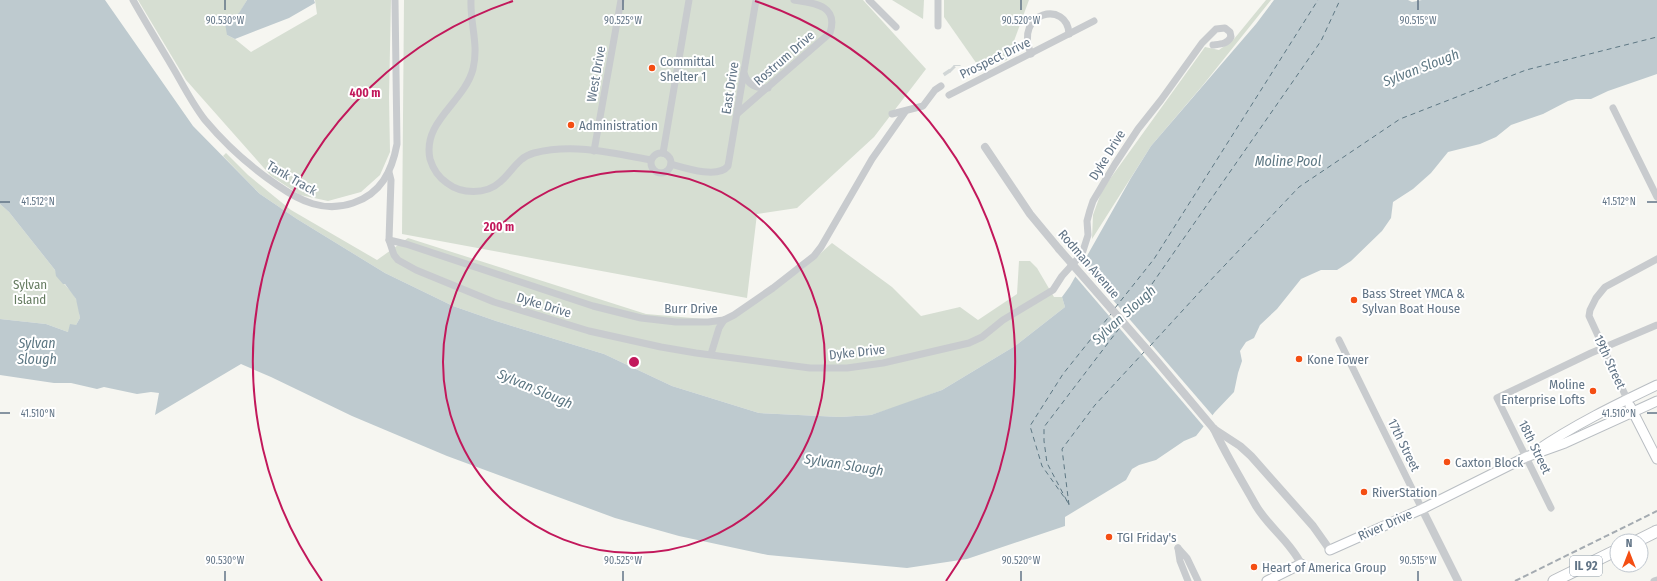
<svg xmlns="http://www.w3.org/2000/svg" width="1657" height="581" font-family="'Fira Sans Condensed',sans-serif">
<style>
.green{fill:#d6ded2}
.water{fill:#becacf}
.pier{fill:#f6f6f1}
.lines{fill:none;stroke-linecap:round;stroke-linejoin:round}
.ferry{stroke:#5d7783;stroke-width:1;stroke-dasharray:5 4;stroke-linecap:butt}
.minor-tunnel{stroke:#d1d6d6;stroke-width:7;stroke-dasharray:7 3.5;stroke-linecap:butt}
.tertiary-tunnel{stroke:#d1d6d6;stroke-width:8;stroke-dasharray:8 4;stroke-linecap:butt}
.secondary-casing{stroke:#b9bec3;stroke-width:11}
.primary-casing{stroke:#b8bcc0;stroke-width:13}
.minor{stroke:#c8cbce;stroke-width:7}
.tertiary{stroke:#c8cbce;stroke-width:8}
.secondary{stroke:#fff;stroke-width:9}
.primary{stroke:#fff;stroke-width:11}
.rail{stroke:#a4abb1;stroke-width:2;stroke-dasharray:6 3;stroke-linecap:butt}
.tertiary-bridge{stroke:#c8cbce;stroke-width:8}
.ticks{fill:none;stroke:#617486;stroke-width:1.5}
.ring{fill:none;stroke:#c2185b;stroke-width:2}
.poi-dot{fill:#f44e13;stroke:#fff;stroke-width:1.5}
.labels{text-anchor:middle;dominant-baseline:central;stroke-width:4;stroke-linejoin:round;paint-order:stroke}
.shield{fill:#fff;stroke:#909eaa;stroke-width:1}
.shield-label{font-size:12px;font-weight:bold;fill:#617486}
.street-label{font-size:13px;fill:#617486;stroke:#fff}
.poi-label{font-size:13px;fill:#617486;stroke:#fff;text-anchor:start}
.park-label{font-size:13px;fill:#667c61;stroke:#fff}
.water-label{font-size:14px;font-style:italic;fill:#5d7783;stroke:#fff}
.ticks-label{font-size:10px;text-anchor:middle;fill:#617486;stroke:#fff;stroke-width:4;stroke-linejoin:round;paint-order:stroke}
.centre{fill:#c2185b;stroke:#fff;stroke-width:2}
.ring-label{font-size:12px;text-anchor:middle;font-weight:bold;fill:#c2185b;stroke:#fff;stroke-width:4;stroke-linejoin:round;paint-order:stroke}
</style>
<rect width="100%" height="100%" fill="#f6f6f1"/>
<!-- green -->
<g class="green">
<path d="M138,0h109l-20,35 8,4 16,13 66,-38 -2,-14h76l-2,97 1,55 -10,23 -19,17 -33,9 -28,-6 -29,-19 -85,-96z"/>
<path d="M404,0h459l63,69 -52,68 -77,71 -40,6 -10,84 -345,-64z"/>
<path d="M892,0h32l-1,19z"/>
<path d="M944,0h85l-22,60 -28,7 -35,-50z"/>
<path d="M1266,0h5l-68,85 -52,61 -59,93 1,-24 9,-25 103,-143 14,3 15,-11z"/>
<path d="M226,153l22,22 43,35 86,50 31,-22 238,76 81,7 76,-52 29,-26 60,44 29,29 39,-9 18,13 39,-26 2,-33h11l7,7 17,29h8l3,10 -50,39 -73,44 -43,16 -28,9 -31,2 -81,-4 -87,-27 -68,-32 -108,-33 -43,-15 -68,-33 -88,-54 -37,-25 -37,-38z"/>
<path d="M0,204l9,8 46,58c3,11 16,18 21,29 3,5 3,13 4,19l-4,7 -8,7 -22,-8 -46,-5z"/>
</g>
<!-- water -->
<g class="water">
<path d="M0,0h105l88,126 67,68 37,25 88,54 68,33 43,15 108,33 68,32 87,27 81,4 31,-2 71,-25 73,-44 50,-39 -3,-10 8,-11 61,-108 20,-32 105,-122 18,-24h134l4,2 10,-2h235v74l-49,17 -17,8h-15l-8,2 -25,13 -32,11 -15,12 -16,7 -32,8 -17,21 -18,16 -20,13 -2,16 -9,13 -31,30 -14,9h-16l-20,9 -24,30 -17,16 -6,13 -8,4 -6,9 2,10 -4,12 -4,19 -19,20 -19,24 -12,5 -28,19 -17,5 -7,4 -6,11 -61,37v9l-98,33 -60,9 -139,-13 -89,-19 -64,-18 -168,-62 -95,-40 -81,-39 -30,-13 -86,51 4,-22 -8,-1 -14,2 -33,-7 -7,2 -26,-6h-17l-54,-8v-56l46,5 22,8 2,-8 6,1 4,-7 -4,-19 -11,-15h-2l-7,-8 -1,-6 -46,-58 -9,-8z"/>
<path d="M247,0h67l1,3 -26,15 -54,21 -8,-4 -2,-12 14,-10z"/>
</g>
<!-- pier -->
<path class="pier" d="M1081,263l133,154 -9,11 -131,-153z"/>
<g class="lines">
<!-- ferry -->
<g class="ferry">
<path d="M1115,308l39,-49 164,-259"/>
<path d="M1125,320l27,-36 169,-243 19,-41"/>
<path d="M1150,346l57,-62 92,-97 101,-68 126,-49 131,-33"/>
<path d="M1067,501l-20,-38 -3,-22v-14l77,-101"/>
<path d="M1069,504l-27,-38 -12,-40 33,-52 48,-60"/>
<path d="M1069,505l-7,-56 33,-44 50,-54"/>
</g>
<!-- minor-tunnel -->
<path class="minor-tunnel" d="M957,65v1"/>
<!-- tertiary-tunnel -->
<g class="tertiary-tunnel">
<path d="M951,68l2,2"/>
<path d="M946,71l2,3"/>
</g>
<!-- secondary casing -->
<g class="secondary-casing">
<g id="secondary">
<path d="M1630,406l27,53"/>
<path d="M1536,451c38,-26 79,-46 121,-66"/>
<path d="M1330,550l92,-41 104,-52 39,-14 92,-42"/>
<path d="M1267,581l34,-17"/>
</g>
</g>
<!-- primary casing -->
<g class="primary-casing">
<g id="primary">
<path d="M1637,541l20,-10"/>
<path d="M1554,581l63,-31"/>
</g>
</g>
<!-- minor -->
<g class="minor">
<path d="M133,0c14,25 29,49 43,73 9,16 18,33 29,47 21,25 44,46 72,65 23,16 47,28 76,18 28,-9 39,-32 44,-59l-2,-144"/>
<path d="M471,0c-1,25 8,44 2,69 -9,34 -51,52 -43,90 3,10 8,18 17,24 14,11 39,12 53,-1 12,-10 18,-25 34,-29 39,-10 79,0 117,7"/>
<path d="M869,0l27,27"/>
<path d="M938,0v26"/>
<path d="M1031,54c-18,-43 37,-54 38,-20"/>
<path d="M744,73c4,13 12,15 24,15"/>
<path d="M949,95l145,-74"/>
<path d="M1613,108l44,89"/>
<path d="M738,113l92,-80c9,-28 -16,-30 -36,-33"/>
<path d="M892,114l31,-8 12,-16 6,-4"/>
<path d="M594,151l27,-151"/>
<circle cx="661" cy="163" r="10"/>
<path d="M663,153l26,-153"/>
<path d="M671,164c14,4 47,15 57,2l28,-166"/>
<path d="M389,172l2,8 -2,60 5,15 4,5 18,10 78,32 95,29 72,16 35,6 114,15h37l36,-5 86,-20 13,-6 21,-17 50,-30 9,-14 20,-22 6,-19 -1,-14 3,-11 3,-9 22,-37 23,-35 23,-29 41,-57 14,-14 9,-1 5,4 1,5c-4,7 -10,7 -18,8"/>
<path d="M389,240l17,4 187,62 48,12 35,4h32l16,-2 10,-5 39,-27 41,-32 7,-9 51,-88 33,-47"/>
<path d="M1339,340l83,169"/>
<path d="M711,354l8,-26 5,-8"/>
<path d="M1627,399l-32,-70 -6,-13 1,-6 6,-12 9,-11 52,-28"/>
<path d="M1551,508l-54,-110 94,-45 66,-28"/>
<path d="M1178,548l9,10 11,23"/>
<path d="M1178,548l2,13 8,20"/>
<path d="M1654,581l3,-1"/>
</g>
<!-- tertiary -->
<g class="tertiary">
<path d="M985,147l45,67 29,35"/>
<path d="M1214,429l26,17 11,10 62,70 17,24"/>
<path d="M1214,429c12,26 27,50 41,75 12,22 35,37 46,60"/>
<path d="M1422,509l36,72"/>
</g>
<!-- secondary -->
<use href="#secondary" class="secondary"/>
<!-- primary -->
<use href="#primary" class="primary"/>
<!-- rail -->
<path class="rail" d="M1515,581l142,-70"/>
<!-- tertiary-bridge -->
<path class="tertiary-bridge" d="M1059,249l97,111 58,69"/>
</g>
<!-- ticks -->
<path class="ticks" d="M225,0v10M623,0v10M1021,0v10M1418,0v10M0,202h10M1647,202h10M0,413h10M1647,413h10M225,571v10M623,571v10M1021,571v10M1418,571v10"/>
<!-- distance rings -->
<g class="ring">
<circle cx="634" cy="362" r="191"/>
<path d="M322 581A381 381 0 0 1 513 1M755 1A381 381 0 0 1 946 581"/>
</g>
<!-- markers -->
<g class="poi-dot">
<circle cx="652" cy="68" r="4"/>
<circle cx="571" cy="125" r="4"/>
<circle cx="1354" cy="300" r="4"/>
<circle cx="1299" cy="359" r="4"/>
<circle cx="1593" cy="391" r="4"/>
<circle cx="1447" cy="462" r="4"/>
<circle cx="1364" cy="492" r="4"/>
<circle cx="1109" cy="537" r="4"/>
<circle cx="1254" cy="567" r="4"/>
</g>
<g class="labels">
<!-- shield labels -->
<rect class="shield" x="1570" y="556" width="32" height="20" rx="3"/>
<g class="shield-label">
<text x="1586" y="566">IL 92</text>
</g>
<!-- street labels -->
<g class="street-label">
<text transform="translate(784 58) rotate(-41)">Rostrum Drive</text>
<text transform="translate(995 58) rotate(-26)">Prospect Drive</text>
<text transform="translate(596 74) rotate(-80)">West Drive</text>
<text transform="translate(730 88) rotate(-81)">East Drive</text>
<text transform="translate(1107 155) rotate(-58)">Dyke Drive</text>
<text transform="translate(292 178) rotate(30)">Tank Track</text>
<text transform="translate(1089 264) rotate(49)">Rodman Avenue</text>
<text transform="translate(544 305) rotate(17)">Dyke Drive</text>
<text x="691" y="308">Burr Drive</text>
<text transform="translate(857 352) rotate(-6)">Dyke Drive</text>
<text transform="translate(1610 362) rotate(65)">19th Street</text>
<text transform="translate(1404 445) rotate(64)">17th Street</text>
<text transform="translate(1535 447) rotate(64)">18th Street</text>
<text transform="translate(1385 525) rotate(-24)">River Drive</text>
</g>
<!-- poi labels -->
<g class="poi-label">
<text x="660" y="61">Committal<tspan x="660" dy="15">Shelter 1</tspan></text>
<text x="579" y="125">Administration</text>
<text x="1362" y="293">Bass Street YMCA &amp;<tspan x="1362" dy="15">Sylvan Boat House</tspan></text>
<text x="1307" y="359">Kone Tower</text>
<text x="1585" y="384" text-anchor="end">Moline<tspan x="1585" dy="15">Enterprise Lofts</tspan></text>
<text x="1455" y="462">Caxton Block</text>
<text x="1372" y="492">RiverStation</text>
<text x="1117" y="537">TGI Friday's</text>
<text x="1262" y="567">Heart of America Group</text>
</g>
<!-- park labels -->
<g class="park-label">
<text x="30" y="284">Sylvan<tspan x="30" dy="15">Island</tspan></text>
</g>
<!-- water labels -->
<g class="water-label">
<text transform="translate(1421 68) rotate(-21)">Sylvan Slough</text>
<text x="1288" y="161">Moline Pool</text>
<text transform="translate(1124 315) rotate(-42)">Sylvan Slough</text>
<text x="37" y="343">Sylvan<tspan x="37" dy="16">Slough</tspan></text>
<text transform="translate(535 389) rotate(23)">Sylvan Slough</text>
<text transform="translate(844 465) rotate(9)">Sylvan Slough</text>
</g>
</g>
<g class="ticks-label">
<text x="225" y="24">90.530°W</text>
<text x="623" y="24">90.525°W</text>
<text x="1021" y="24">90.520°W</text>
<text x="1418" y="24">90.515°W</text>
<text x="38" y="205">41.512°N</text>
<text x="1619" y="205">41.512°N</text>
<text x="38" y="417">41.510°N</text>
<text x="1619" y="417">41.510°N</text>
<text x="225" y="564">90.530°W</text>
<text x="623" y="564">90.525°W</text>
<text x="1021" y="564">90.520°W</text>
<text x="1418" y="564">90.515°W</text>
</g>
<circle cx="634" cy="362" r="6" class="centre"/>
<g class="ring-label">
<text x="365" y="97">400 m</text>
<text x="499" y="231">200 m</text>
</g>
<!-- north arrow -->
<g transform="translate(1629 553)"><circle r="19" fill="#ffffff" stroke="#c0c7cf"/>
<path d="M0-3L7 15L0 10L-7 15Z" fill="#f44e13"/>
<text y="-6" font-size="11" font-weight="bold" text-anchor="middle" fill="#617486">N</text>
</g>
</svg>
